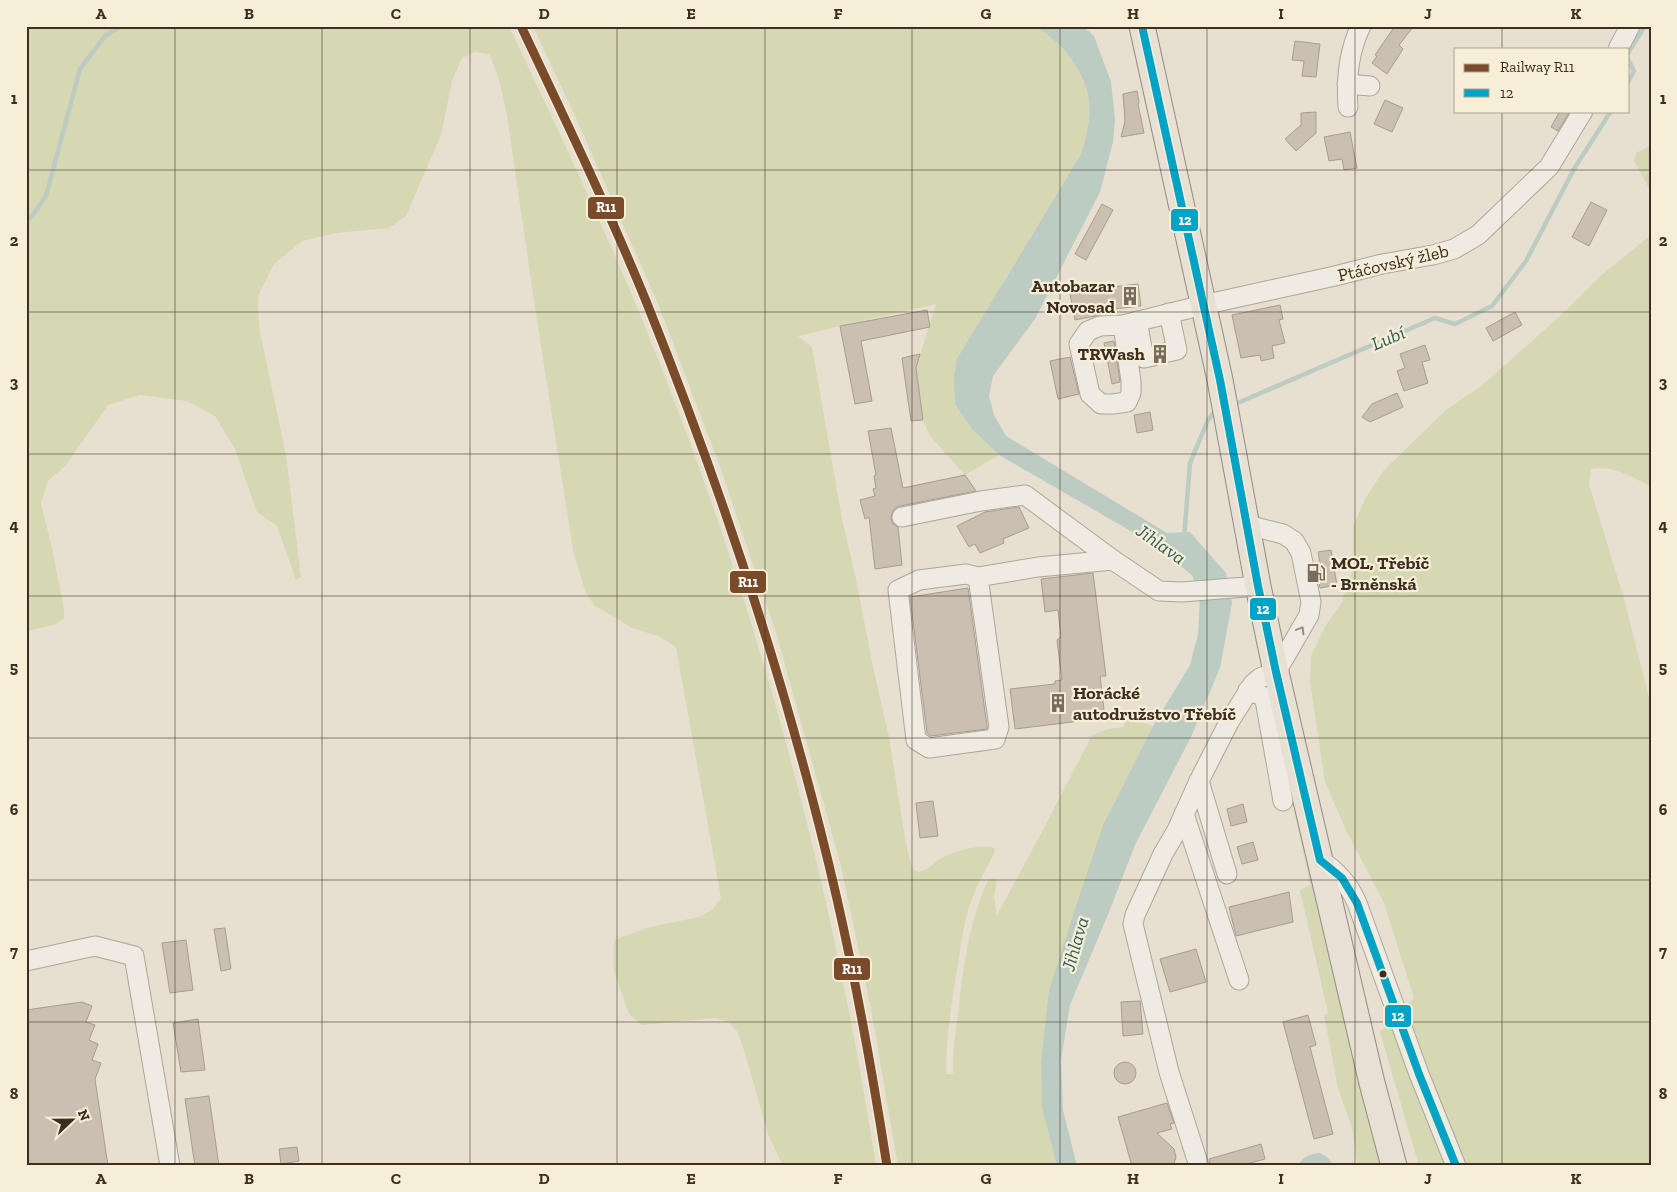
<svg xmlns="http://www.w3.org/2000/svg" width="1677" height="1192" font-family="'Zilla Slab',serif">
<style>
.green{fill:#d6d7b3}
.water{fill:#bcccc2}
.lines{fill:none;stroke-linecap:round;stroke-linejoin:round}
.stream{stroke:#bcccc2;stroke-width:4.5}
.building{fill:#cbbfb2;stroke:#a89c90}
.minor-casing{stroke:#ada599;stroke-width:21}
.major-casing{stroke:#928b80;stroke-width:27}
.minor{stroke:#efebe3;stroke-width:19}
.major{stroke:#e6e1d4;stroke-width:25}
.bus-1-casing{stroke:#f7eed8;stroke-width:11}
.bus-1{stroke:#03a3c5;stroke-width:8}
.rail-1-casing{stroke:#f7eed8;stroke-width:12}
.rail-1{stroke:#7a4b2a;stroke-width:9}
.oneway{stroke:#968c82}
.grid{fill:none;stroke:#3d2e20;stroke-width:1;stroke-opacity:0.55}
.bus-dot{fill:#3d2e20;stroke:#f7eed8;stroke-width:2}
.labels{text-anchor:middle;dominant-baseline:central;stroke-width:4.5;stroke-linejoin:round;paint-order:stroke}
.street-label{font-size:18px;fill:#3d2e20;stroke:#f7eed8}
.poi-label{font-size:18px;font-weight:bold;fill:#3d2e20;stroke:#f7eed8;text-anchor:end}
.water-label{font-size:19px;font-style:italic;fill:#2f5d5a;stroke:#f7eed8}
.line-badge{stroke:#f7eed8;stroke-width:2}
.badge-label{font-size:14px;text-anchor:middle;font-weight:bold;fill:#fff}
.neatline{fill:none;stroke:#3d2e20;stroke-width:2}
.grid-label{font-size:16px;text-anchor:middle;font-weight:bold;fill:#3d2e20}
</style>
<rect width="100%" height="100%" fill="#e7e0d1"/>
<!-- green -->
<g class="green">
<path d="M26,26h483c45,95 90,190 130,286 113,273 192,562 237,854h-93l-14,-29 -24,-84 -8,-22 -9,-9 -12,-4 -74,7 -13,-11 -15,-43v-31l36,-13 49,-10 13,-7 9,-12 -45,-251 -18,-11 -26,-8 -38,-23 -9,-14 -12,-41 -39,-249 -27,-186 -9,-39 -9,-22 -14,-2 -13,6 -10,23 -11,54 -35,81 -17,12 -53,5 -34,8 -28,23 -16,32 1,31 27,128 15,122 -5,3 -19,-54 -20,-14 -22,-63 -20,-33 -28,-15 -47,-6 -32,10 -42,60 -18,16 -7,22 11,45 12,61v10l-10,6 -28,6z"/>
<path d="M533,26h503c10,8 22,16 30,26 28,36 28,60 15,102l-77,127 -32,148 27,26 -34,20 -35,-39 -7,-16 -7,-52 20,-64 -138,32 14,11 30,172 14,60 17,88 16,70 17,107 6,24 6,4c9,-2 14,-7 21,-12 11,-8 43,-17 55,-12l1,4c-9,16 -18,33 -25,52 -6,18 -9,40 -12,60 -6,36 -12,73 -12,110h7c-1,-20 2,-39 5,-58 5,-48 10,-91 30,-136l7,-2 2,3 -3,16 3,18 47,-87 48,-93 17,-6 14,-2 5,-9 25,8 -50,99 -35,107 -27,131 1,44 15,59h-159l-27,-157 -31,-147 -63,-226 -56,-167 -62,-163 -82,-186z"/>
<path d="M1651,145v47l-17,-31 2,-8z"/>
<path d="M1651,235v252c-18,-10 -38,-22 -60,-18l-2,15 35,115 27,106v461h-232l-39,-134 34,-34 -30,-95 -37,-71 -22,-50 -15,-101 1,-25 15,-31 16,-23 11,-34v-41l12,-28 19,-29 62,-60 34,-23 78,-69 40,-40z"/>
<path d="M1271,691l114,475h-27l-6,-38 -14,-40 -14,-73 4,-2 -28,-123 10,-5 -22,-105z"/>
</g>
<!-- water -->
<g class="water">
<path d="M1036,26h47l11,10 17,46 4,37 -2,23 -13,50 -65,127 -42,57 -4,20 5,19 12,21 161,97 23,-1 36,41 6,30 -12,65 -29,69 -56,108 -26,67 -39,93 -9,55 2,50 14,56h-20l-15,-59 -1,-44 8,-72 23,-73 31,-93 50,-99 37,-61 8,-31 2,-38 -8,-21 -44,-34 -149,-86 -27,-26 -17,-25 -1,-28 3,-17 124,-205c13,-42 13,-66 -15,-102 -8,-10 -20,-18 -30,-26z"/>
<path d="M1320,1153l7,4 7,9h-36c5,-10 12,-12 22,-13z"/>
</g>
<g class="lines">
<!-- stream -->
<g class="stream">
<path d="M1628,53l17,-27"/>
<path d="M1628,59l6,12 -6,11"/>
<path d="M26,221l6,-5 14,-20 34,-127 25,-33 16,-10"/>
<path d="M1233,405l202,-87 20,6 37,-18 34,-45 48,-92 37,-58"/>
<path d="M1184,538l6,-75 18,-43 8,-10"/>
</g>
</g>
<!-- building -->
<g class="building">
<path d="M1395,26h19l-15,19 4,4 -16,25 -15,-11 5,-7 -2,-1z"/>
<path d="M1295,41l25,3 -4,33 -14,-1 2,-15 -12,-1z"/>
<path d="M1137,91l2,11 -1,2 6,29 -23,4 4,-16 -2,-27z"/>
<path d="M1385,100l18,8 -11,24 -18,-8z"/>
<path d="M1560,111h10l-12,20 -7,-4z"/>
<path d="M1316,112v21l-20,18 -11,-12 16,-14v-12z"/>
<path d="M1350,132l7,36 -13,2 -2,-11 -13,2 -5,-24z"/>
<path d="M1591,202l16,8 -18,36 -17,-9z"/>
<path d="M1102,204l11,6 -27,50 -11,-6z"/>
<path d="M1138,284l3,22 -36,4 1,4 -31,6 -5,-26 33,-6z"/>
<path d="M1280,305l3,14 -4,1 6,23 -13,3 2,12 -13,3 -1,-6 -19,3 -9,-43z"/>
<path d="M927,310l3,17 -69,14 11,60 -17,3 -15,-78z"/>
<path d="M1515,312l7,13 -29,16 -7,-13z"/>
<path d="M1114,341l6,41 -8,2 -8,-41z"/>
<path d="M1425,345l5,15 -8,2 6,21 -24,8 -7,-20 8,-3 -5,-14z"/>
<path d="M920,354l-4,14 7,52 -12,1 -9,-63z"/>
<path d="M1070,357l9,37 -21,5 -8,-38z"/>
<path d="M1397,393l6,14 -33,15 -8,-5 10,-13z"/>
<path d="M1150,412l3,18 -16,3 -3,-18z"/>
<path d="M891,428l12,60 62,-13 11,16 -76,15 -5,2 -3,5 -1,6 2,5 5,3 4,38 -27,4 -6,-52 -4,2 -5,-19 15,-4 -2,-7 3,-1 -2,-12 2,-1 -8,-44z"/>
<path d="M1019,507l10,21 -26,11 1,4 -24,10 -5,-9 -6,3 -12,-21 28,-14z"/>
<path d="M1331,550l6,35 -17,3 -5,-24 5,-1 -2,-11z"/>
<path d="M1093,573l13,103h-6l5,42 -90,11 -5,-40 45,-5v-3l7,-1 -5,-40 4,-3 -3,-27 -13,2 -4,-33z"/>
<path d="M968,588l19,138v3l-56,7 -4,-3 -17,-136z"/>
<path d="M933,801l5,35 -18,2 -4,-35z"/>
<path d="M1243,804l4,18 -16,4 -4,-17z"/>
<path d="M1253,842l5,18 -16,4 -5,-17z"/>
<path d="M1289,892l4,30 -57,14 -7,-29z"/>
<path d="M225,928l6,41 -10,2 -7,-42z"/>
<path d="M186,940l7,50 -23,3 -8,-50z"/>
<path d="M1196,949l10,33 -36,10 -10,-33z"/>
<path d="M1140,1001l3,33 -20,2 -2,-34z"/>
<path d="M82,1002l10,4 -6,16 9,3 -6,15 9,4 -6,16 9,3 -6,16 13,87h-82v-156z"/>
<path d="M1308,1015l8,30 -6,2 23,87 -19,5 -31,-117z"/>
<path d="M198,1019l7,51 -24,2 -8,-49z"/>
<circle cx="1125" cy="1073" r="11"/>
<path d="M209,1096l10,70h-24l-10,-67z"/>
<path d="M1167,1103l7,20 -4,1 2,5 -15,4 17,16 2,8 -2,6 -4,3h-38l-14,-49z"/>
<path d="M1261,1144l4,15 -26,7h-29l-1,-7z"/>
<path d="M297,1147l2,14 -18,3 -2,-15z"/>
</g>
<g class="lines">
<!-- minor casing -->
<g class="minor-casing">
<g id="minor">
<path d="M1618,49l12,-23"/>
<path d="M1347,84l23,2"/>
<path d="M1348,107c-2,-28 0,-55 13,-81"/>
<path d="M1137,321l7,37 9,-2"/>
<path d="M1123,325l8,56v12l-4,9 -14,2h-12l-11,-10 -11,-50 9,-13 12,-5 23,-1 80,-20 132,-29 47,-12 51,-9 21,-6 24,-14 71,-68 34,-56"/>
<path d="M1168,352l9,-2 -8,-37"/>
<path d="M902,517l79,-16 44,-6 88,65"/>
<path d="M978,577l21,150 -4,12 -66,9 -13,-8 -18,-150 21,-10 47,-6 12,3 60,-10 75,-7 46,31 23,1 76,-6"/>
<path d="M1248,690l14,6 3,4 18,101"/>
<path d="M1199,781l28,93"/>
<path d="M1184,814l55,166"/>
<path d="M1320,860c17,11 29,24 37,43l62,171 37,92"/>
<path d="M26,961l69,-15 39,10 36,210"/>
<path d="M1199,1166l-30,-94 -36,-148 2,-9 28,-61 14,-24 22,-49 30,-59 24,-38 7,-6 16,-6 33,-57 2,-13 -10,-49 -7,-12 -11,-7 -36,-9"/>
</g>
</g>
<!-- major casing -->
<g class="major-casing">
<path id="major" d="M1142,26l78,354 38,206 18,86 95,407 23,87"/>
</g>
<!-- minor -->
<use href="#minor" class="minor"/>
<!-- major -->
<use href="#major" class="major"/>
<!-- bus-1 casing -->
<g class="bus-1-casing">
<path id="bus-1" d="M1142,26l78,354 38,206 18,86 44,188 22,18 15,25 62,171 37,92"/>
</g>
<!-- bus-1 -->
<use href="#bus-1" class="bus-1"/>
<!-- rail-1 casing -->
<g class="rail-1-casing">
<path id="rail-1" d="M521,26c43,91 87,182 125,275 78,194 144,394 191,598 20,88 36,177 50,267"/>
</g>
<!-- rail-1 -->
<use href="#rail-1" class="rail-1"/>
</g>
<!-- one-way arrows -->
<defs><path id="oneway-chevron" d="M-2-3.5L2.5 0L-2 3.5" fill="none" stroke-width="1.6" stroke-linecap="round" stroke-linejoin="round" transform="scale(1.25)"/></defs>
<use class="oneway" href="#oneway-chevron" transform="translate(1301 630) rotate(-59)"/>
<!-- grid -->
<path class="grid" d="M175,26v1140M322,26v1140M470,26v1140M617,26v1140M765,26v1140M912,26v1140M1060,26v1140M1207,26v1140M1355,26v1140M1502,26v23M1502,111v1055M26,170h1625M26,312h1625M26,454h1625M26,596h1625M26,738h1625M26,880h1625M26,1022h1625"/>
<!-- icons -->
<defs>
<g id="building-bare" transform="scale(1.5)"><path d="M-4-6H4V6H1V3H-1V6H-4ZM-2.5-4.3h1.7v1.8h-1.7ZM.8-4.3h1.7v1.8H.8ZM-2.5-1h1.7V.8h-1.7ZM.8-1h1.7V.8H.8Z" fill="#786c5e" stroke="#f7eed8" stroke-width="2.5" paint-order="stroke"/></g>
<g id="fuel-bare" transform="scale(1.5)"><path d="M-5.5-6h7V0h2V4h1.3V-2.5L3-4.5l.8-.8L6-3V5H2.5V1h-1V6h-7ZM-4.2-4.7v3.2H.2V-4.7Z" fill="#786c5e" stroke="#f7eed8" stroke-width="2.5" paint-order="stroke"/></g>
</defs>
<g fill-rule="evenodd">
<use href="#building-bare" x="1130" y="296"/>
<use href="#building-bare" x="1160" y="354"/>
<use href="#fuel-bare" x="1316" y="573"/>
<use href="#building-bare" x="1058" y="703"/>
</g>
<!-- markers -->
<circle class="bus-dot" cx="1383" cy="974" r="4.5"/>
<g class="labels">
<!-- street labels -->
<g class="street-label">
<text transform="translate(1393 263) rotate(-13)">Ptáčovský žleb</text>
</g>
<!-- poi labels -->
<g class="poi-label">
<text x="1115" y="286">Autobazar<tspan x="1115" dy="21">Novosad</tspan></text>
<text x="1145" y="354">TRWash</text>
<text x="1331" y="563" text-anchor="start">MOL, Třebíč<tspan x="1331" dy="21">- Brněnská</tspan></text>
<text x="1073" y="693" text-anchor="start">Horácké<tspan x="1073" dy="21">autodružstvo Třebíč</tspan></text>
</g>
<!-- water labels -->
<g class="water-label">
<text transform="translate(1388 338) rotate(-23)">Lubí</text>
<text transform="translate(1161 544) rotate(35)">Jihlava</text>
<text transform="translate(1075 944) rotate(-74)">Jihlava</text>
</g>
</g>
<g class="line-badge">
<rect x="587" y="196" width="38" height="24" rx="5" fill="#7a4b2a"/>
<rect x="1170" y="208" width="29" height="24" rx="5" fill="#03a3c5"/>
<rect x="729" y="570" width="38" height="24" rx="5" fill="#7a4b2a"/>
<rect x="1249" y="597" width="28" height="24" rx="5" fill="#03a3c5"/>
<rect x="833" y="957" width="38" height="24" rx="5" fill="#7a4b2a"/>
<rect x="1384" y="1004" width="28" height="24" rx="5" fill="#03a3c5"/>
</g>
<g class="badge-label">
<text x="606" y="212">R11</text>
<text x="1185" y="225">12</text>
<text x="748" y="587">R11</text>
<text x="1263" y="614">12</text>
<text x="852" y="974">R11</text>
<text x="1398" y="1021">12</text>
</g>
<!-- border -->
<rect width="1677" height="1192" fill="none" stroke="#f7eed8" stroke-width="55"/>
<!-- legend -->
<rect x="1454" y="48" width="175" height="65" fill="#f7eed8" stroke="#ada18e"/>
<rect x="1464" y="64" width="25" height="8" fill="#7a4b2a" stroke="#ada18e"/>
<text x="1500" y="72" font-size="15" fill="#3d2e20">Railway R11</text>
<rect x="1464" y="89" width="25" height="8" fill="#03a3c5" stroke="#ada18e"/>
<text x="1500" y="98" font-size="15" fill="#3d2e20">12</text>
<!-- north arrow -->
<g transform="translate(72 1120) rotate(68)" stroke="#f7eed8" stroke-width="4" paint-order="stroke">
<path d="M0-4L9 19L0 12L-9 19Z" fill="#3d2e20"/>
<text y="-8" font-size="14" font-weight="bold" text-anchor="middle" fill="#3d2e20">N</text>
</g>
<rect x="28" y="28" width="1622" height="1136" class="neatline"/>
<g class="grid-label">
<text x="101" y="19">A</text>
<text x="249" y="19">B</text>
<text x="396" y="19">C</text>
<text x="544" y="19">D</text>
<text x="691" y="19">E</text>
<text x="838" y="19">F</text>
<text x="986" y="19">G</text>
<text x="1133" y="19">H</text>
<text x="1281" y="19">I</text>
<text x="1428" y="19">J</text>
<text x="1576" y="19">K</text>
<text x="14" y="104">1</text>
<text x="1663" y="104">1</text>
<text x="14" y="246">2</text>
<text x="1663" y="246">2</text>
<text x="14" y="388">3</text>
<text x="1663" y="388">3</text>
<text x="14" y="531">4</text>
<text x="1663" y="531">4</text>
<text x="14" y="673">5</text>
<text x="1663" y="673">5</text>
<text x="14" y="815">6</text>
<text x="1663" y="815">6</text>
<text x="14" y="957">7</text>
<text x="1663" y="957">7</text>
<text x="14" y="1099">8</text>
<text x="1663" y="1099">8</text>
<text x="101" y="1184">A</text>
<text x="249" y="1184">B</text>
<text x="396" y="1184">C</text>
<text x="544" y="1184">D</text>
<text x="691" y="1184">E</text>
<text x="838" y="1184">F</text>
<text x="986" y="1184">G</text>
<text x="1133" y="1184">H</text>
<text x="1281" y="1184">I</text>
<text x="1428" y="1184">J</text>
<text x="1576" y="1184">K</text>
</g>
</svg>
